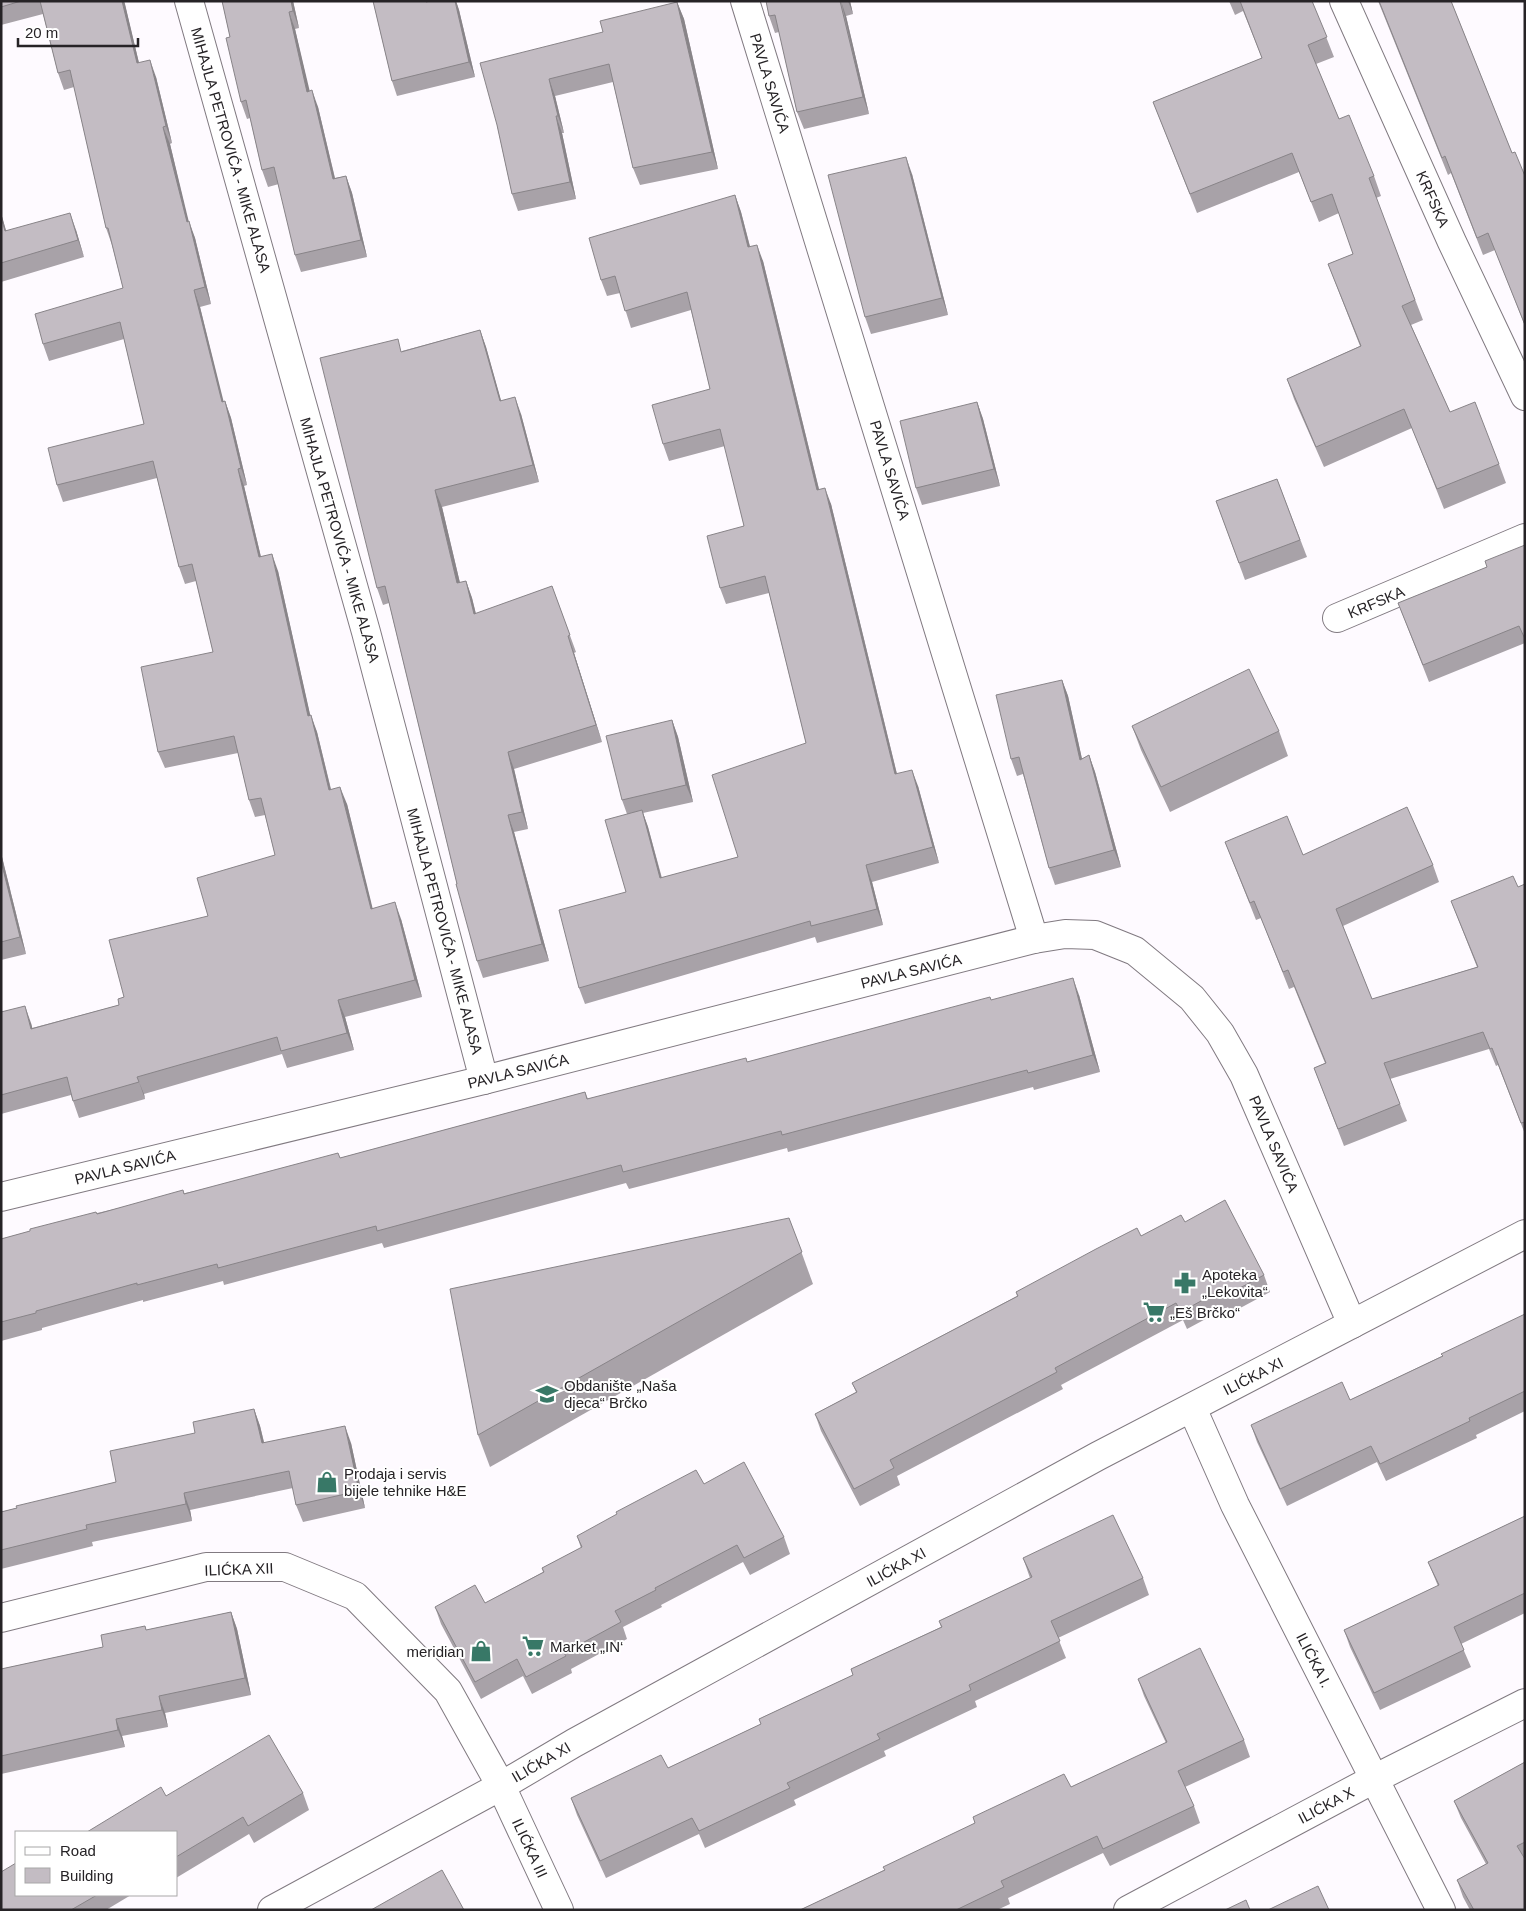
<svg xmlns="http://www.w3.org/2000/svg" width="1526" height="1911" font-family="Arial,sans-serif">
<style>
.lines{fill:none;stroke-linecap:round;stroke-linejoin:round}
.minor-casing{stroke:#817a81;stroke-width:30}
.minor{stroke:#fff;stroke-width:28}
.wall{fill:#a8a2a8}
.shaded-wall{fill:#888488}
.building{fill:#c3bcc3;stroke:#888488}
.labels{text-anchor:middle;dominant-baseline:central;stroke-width:4;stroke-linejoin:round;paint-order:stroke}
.street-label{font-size:15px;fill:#262326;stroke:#fff}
.poi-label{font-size:15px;fill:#262326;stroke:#fff;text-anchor:start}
</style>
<rect width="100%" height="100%" fill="#fefaff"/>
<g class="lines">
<!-- minor casing -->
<g class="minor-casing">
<g id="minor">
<path d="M189,1l177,631 118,448"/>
<path d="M745,1l289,938"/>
<path d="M1344,1l108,241 73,154"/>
<path d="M1337,618l188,-80"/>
<path d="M1,1197l483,-117 550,-141 31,-5 30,1 40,16 57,47 28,35 24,42 108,249"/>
<path d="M1192,1408l43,97 206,405"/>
<path d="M1,1618l205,-51h79l70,29 93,95 53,95 58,124"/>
<path d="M272,1910l229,-124 73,-43 524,-287 427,-222"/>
<path d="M1128,1910l246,-131 151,-76"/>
</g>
</g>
<!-- minor -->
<use href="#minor" class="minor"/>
</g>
<!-- wall -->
<g class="wall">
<path d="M1,1h123l15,62 17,14 16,66 -2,1 18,77 7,17 16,66 -11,3 23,95 2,-1 6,17 16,67 -3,1 17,71 17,14 32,144 7,17 14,57 16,15 25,104 29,11 21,78 -77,20 9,33 -67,18 -5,-14 -138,40 1,5 -66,19 -8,-23 -70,19v-102l30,11 1,5 87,-23 5,-8 84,-81 67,-61 -10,-40 -10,2 -6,-17 -11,-47 -73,15 -7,-16 55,-100 -17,-71 -11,3 -6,-17 -22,-89 -94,24 -6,-17 87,-61 -20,-85 -75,22 -6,-17 80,-56 -11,-43 -6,-17 -32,-141 -10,3 -6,-17 -15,-59 -42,11z"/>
<path d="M222,1h71l6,27 -4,1 14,62 9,16 17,71 11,-2 6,17 15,64 -66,15 -6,-17 -16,-71 -11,3 -6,-17 -12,-52 -3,1 -6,-17 -11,-65z"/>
<path d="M373,1h83l3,9 16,67 -78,19 -5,-15z"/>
<path d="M766,1h84l3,13 -7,2 23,98 -65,15 -7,-17 -18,-80 -4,1 -6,-17z"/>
<path d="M1229,1h83l22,56 -18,7 23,55 35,57 7,20 -5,2 47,122 -12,5 39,87 49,52 7,19 -62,26 -32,-81 -88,39 -30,-68 -7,-20 73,-33 -32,-82 25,-10 -14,-41 -20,9 -20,-50 -102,41 -44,-111 109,-44 -19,-47 -8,4z"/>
<path d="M1378,1h73l61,152 13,23v150l-30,-76 -12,5 -32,-82 -3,2z"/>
<path d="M677,2l7,17 34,150 -78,16 -7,-17 -20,-86 -58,14 9,37h-2l14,66 -58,12 -6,-17 -15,-69 106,-93z"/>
<path d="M912,174l36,141 -77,19 -6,-17z"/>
<path d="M735,195l6,17 9,34 13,15 56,228 12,15 66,270 21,12 21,77 -67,19 11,43 -66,18 -2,-6 -230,67 -6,-16 47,-96 1,-78 -5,-14 50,-80 6,17 15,65 -50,11 5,14 14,51 76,-21 68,-114 -37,-150 -43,11 -6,-16 24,-62 -19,-80 -56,15 -6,-17 47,-55 -19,-79 -60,18 -11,-35 -13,3 -6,-16z"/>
<path d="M1,213l5,18 70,-1 8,27 -83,25z"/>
<path d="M480,330l6,17 15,54 20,13 18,68 -97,25 18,76 6,-2 6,17 4,16 76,-28 24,66 -2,1 28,89 -88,27 14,60 -14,3 35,129 -66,17 -6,-17 -20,-77 -68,-281 -6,2 -6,-17 25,-237z"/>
<path d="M977,402l6,17 17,67 -78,19 -6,-17z"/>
<path d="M1277,479l30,78 -62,23 -29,-79z"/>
<path d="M1525,545v98l-96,39 -31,-79 89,-36z"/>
<path d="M1062,680l6,16 14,63 7,-4 6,17 26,95 -66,18 -6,-17 -26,-94 -6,2 -6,-17z"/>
<path d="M1132,726l147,5 9,25 -118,56 -29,-62z"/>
<path d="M1225,842l78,13 130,10 6,17 -96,44 29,73 105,-32 -26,-66 67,-14 7,-3v250l-27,-69 -2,1 -7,-17 -99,30 17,42 -63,25 -30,-78 11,-5 -31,-76 -5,2 -28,-71 -5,2z"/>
<path d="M1,853l25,101 -25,6z"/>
<path d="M1079,995l21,77 -66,18 -1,-3 -245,65 -1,-4 -158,41 -3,-6 -242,65 -2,-5 -158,42 -1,-4 -80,21v-2l-101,28v2l-41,11v-102l96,-26 243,-55 245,-66 3,7 159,-37 244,-62z"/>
<path d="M789,1218l24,66 -323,183 -12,-32z"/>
<path d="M1185,1222l79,53 6,17 -39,21 -3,-6 -41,22 -4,-9 -122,65 2,4 -166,87 3,9 -40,21 -39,-75 -6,-17 41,-22 -4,-9 165,-87 -1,-4 125,-56z"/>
<path d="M1525,1314v97l-49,24 1,3 -91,43 -9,-19 -90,44 -30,-64 -6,-17 99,-25 92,-44z"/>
<path d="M254,1409l6,17 4,16 87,1 14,65 -62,14 -7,-17 -3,-17 -103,22 2,11 -100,21 1,4 -92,23v-57l115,-30 79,-49z"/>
<path d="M704,1484l80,53 6,17 -40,21 -7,-13 -82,43 1,2 -39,20 4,12 -56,30 1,4 -40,21 -9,-18 -42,23 -40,-75 -6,-17 50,-4 58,-31 -1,-4 39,-20 -4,-12z"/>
<path d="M1525,1516v97l-64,31 10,23 -91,43 -30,-63 -6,-17 94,-44 -10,-24z"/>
<path d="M1023,1558l120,20 6,17 -91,43 8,20 -91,43 2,6 -93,44 2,5 -92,44 2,5 -91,43 -6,-14 -93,44 -29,-63 -6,-17 97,-30 93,-44 -2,-5 94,-44 -2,-6 90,-42 -2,-6 91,-43z"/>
<path d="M231,1612l6,17 14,66 -86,18 3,14 -46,9 3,11 -124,27v-105l102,-22 42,-21 1,4z"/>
<path d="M1138,1679l106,61 6,17 -65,30 9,19 6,17 -90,43 -7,-13 -95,45 2,6 -13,6h-197l84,-40 91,-47 -2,-6 98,-30 95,-44 -22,-47z"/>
<path d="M1525,1762v148h-55l-7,-13 -6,-17 29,-16 -25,-46 -7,-17z"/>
<path d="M303,1793l6,17 -55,33 -5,-9 -73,44v-46l-10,-36z"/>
<path d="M16,1895h115l-25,15h-105z"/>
</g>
<!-- shaded-wall -->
<g class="shaded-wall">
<path d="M122,1h2l1,3 18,76 -6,-17z"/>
<path d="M291,1h2l6,27 -6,-17z"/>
<path d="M455,1h1l3,9 16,67 -6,-15z"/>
<path d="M841,1l5,15 23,98 -6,-17z"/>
<path d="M848,1h2l3,13z"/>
<path d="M677,2l7,17 34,150 -6,-17z"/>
<path d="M289,12l6,17 19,80 -7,-17z"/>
<path d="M150,60l6,17 16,66 -6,-17z"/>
<path d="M549,79l6,17 9,37 -6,-17z"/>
<path d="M312,90l6,17 21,89 -6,-17z"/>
<path d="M556,116l6,17 14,66 -6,-17z"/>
<path d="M163,127l7,17 23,95 -6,-17z"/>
<path d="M906,157l6,17 36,141 -6,-17z"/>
<path d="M346,176l6,17 15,64 -6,-17z"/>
<path d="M735,195l6,17 13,51 -6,-16z"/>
<path d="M1,213l10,35 -6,-17 -4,-14z"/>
<path d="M70,213l6,17 8,27 -6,-17z"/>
<path d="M189,221l6,17 16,66 -6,-17z"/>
<path d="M757,245l6,16 60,245 -6,-16z"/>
<path d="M194,290l6,17 28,112 -6,-17z"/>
<path d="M480,330l6,17 20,71 -6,-17z"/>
<path d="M515,397l6,17 18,68 -6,-17z"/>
<path d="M225,401l6,17 16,67 -6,-17z"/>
<path d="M977,402l6,17 17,67 -6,-17z"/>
<path d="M238,469l6,17 21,88 -6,-17z"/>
<path d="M825,488l6,16 70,287 -6,-17z"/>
<path d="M435,490l7,17 22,93 -7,-17z"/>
<path d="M272,554l6,17 36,161 -6,-16z"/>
<path d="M466,581l6,17 8,33 -6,-17z"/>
<path d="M568,636l6,17 28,89 -6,-17z"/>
<path d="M1062,680l6,16 18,81 -6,-17z"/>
<path d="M311,715l6,17 18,75 -6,-17z"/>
<path d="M672,720l6,17 15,65 -7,-17z"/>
<path d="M508,752l6,17 14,60 -6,-17z"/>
<path d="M1089,755l6,17 26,95 -7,-17z"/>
<path d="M912,770l6,16 21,77 -6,-16z"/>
<path d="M340,787l7,17 30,122 -6,-17z"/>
<path d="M642,810l6,17 18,68 -6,-17z"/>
<path d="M508,815l6,17 35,129 -7,-17z"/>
<path d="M1,853l25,101 -6,-17 -19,-76z"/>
<path d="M866,865l6,17 11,43 -6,-16z"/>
<path d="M395,902l6,17 21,78 -7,-17z"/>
<path d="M1073,978l6,17 21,77 -7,-17z"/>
<path d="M338,1000l7,17 9,33 -7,-17z"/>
<path d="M25,1006l6,17 6,23 -6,-17z"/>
<path d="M137,1077l7,17 1,5 -6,-17z"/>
<path d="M254,1409l6,17 8,34 -6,-17z"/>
<path d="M345,1426l6,17 14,65 -6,-17z"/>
<path d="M184,1493l6,17 2,11 -6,-17z"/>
<path d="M231,1612l6,17 14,66 -6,-17z"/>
<path d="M159,1696l6,17 3,14 -6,-17z"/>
<path d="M116,1719l6,17 3,11 -7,-17z"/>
</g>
<!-- building -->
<g class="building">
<path d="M1,1h20l-20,6z"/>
<path d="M40,1h82l15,62 13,-3 16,66 -3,1 24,95 2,-1 16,66 -11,3 28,112 3,-1 16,67 -3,1 21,88 13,-3 36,162 3,-1 18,75 11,-3 31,122 24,-7 20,78 -77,20 9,33 -66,18 -4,-14 -140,40 2,5 -66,19 -6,-24 -66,18v-83l24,-6 6,23 88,-24 -1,-6 6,-2 -15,-57 99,-24 -11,-38 78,-23 -14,-57 -12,2 -15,-64 -76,16 -17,-85 72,-15 -21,-88 -13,3 -26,-106 -96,24 -9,-37 96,-24 -24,-102 -77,22 -8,-30 88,-26 -15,-60h-2l-36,-158 -12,3z"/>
<path d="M222,1h69l2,10 -4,1 18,80 5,-2 21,89 13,-3 15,64 -66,15 -21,-88 -12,3 -16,-70 -5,2 -15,-64 4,-1z"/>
<path d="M373,1h53v1l4,-1h25l14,61 -77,19z"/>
<path d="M766,1h74l23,96 -66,15 -22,-97 -6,1z"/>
<path d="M1240,1h72l15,36 -19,8 31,74 10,-4 25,61 -5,2 46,122 -13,6 48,106 25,-10 24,62 -62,25 -33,-80 -88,38 -29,-68 74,-33 -33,-82 25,-10 -21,-60 -21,8 -19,-49 -102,41 -37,-92 109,-44z"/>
<path d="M1379,1h72l61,152 3,-1 10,24v149l-37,-92 -11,5 -32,-82 -3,2z"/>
<path d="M677,2l35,150 -79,16 -24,-104 -60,15 9,37h-2l14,66 -58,12 -15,-69 -17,-62 123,-31 -3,-11z"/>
<path d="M906,157l36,141 -77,19 -37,-142z"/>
<path d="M735,195l13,52 9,-2 60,245 8,-2 70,286 17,-4 21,77 -67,18 11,44 -66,17 -1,-5 -231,67 -20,-78 67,-18 -21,-72 37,-10 18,68 78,-21 -26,-82 94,-32 -41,-167 -45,12 -13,-52 37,-10 -24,-97 -57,15 -11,-39 58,-16 -23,-97 -62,19 -10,-35 -14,4 -12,-42z"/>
<path d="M70,213l8,27 -77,23v-46l4,14z"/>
<path d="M480,330l20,71 15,-4 18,68 -98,25 22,93 9,-2 8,33 78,-28 18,49 -2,1 28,89 -88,27 14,60 -14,3 34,129 -65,17 -21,-77h1l-72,-298 -8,2 -57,-230 78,-19 3,13z"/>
<path d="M977,402l17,67 -78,19 -16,-67z"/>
<path d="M1277,479l23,61 -61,23 -23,-62z"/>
<path d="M1525,545v94l-6,-13 -96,39 -25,-62 89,-36 -2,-6z"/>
<path d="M1249,669l30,62 -118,56 -29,-61z"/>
<path d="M1062,680l18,80 9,-5 25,95 -65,18 -30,-111 -8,2 -15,-64z"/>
<path d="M672,720l14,65 -64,15 -16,-64z"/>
<path d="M1407,807l26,58 -97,44 36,90 106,-32 -27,-66 62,-25 5,11 7,-3v238l-4,1 -29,-75 -2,1 -7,-17 -99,31 16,41 -62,25 -24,-61 12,-5 -38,-93 -5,2 -29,-71 -4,2 -25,-61 62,-26 16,39z"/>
<path d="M1,861l19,76 -19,5z"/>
<path d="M1073,978l20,77 -65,18 -1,-3 -245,65 -1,-4 -158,41 -2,-7 -244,66 -1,-5 -158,42 -1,-4 -80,21v-2l-101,28v2l-35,9v-83l29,-8v-2l66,-17 1,2 86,-24 1,4 154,-41 2,5 245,-66 2,7 159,-41 1,4 243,-65 1,3z"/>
<path d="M1225,1200l39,75 -39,21 -4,-6 -40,22 -5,-9 -121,65 2,4 -167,88 4,8 -40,21 -39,-75 42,-22 -5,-9 166,-87 -2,-4 80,-43 41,-21 4,8 40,-21 4,7z"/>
<path d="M789,1218l13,34 -324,183 -28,-146z"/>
<path d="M1525,1314v77l-56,27 1,3 -90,43 -9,-18 -91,43 -29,-64 91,-43 8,18 93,-44 -2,-2z"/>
<path d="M254,1409l8,34 83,-17 14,65 -63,14 -7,-34 -105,22 2,11 -100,21 1,4 -86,21v-38l16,-4 -1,-2 100,-24 -6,-31 85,-18 -2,-11z"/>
<path d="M744,1462l40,75 -40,21 -7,-13 -82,43 1,2 -41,21 6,11 -57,31 2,3 -40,21 -9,-18 -42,23 -40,-75 40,-22 10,18 59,-31 -2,-4 40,-21 -5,-11 40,-22 -1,-2 80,-42 8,14z"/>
<path d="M1113,1515l30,63 -92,43 9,20 -91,44 2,5 -94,44 3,5 -93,44 3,5 -91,43 -7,-13 -92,43 -29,-63 90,-43 7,13 93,-44 -2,-5 94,-44 -2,-6 91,-42 -3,-6 93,-44 -9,-19z"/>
<path d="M1525,1516v77l-71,34 10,23 -90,43 -30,-63 95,-45 -11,-23z"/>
<path d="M231,1612l14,66 -86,18 3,14 -46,9 2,11 -117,26v-87l102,-22 -2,-12 44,-9 1,4z"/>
<path d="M1200,1648l44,92 -66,31 16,35 -91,43 -6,-13 -96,45 3,6 -48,23h-156l85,-40 -2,-3 92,-44 -2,-6 91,-43 7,13 96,-45 -29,-63z"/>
<path d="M269,1735l34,58 -55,33 -5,-9 -67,40v-25h-89l74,-45 5,9z"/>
<path d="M1525,1762v80l-8,4 8,13v51h-51l-17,-30 31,-17 -34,-62z"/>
<path d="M16,1863v32h81l-26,15h-70v-38z"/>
<path d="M442,1870l22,40h-93z"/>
<path d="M1318,1886l11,24h-61z"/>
<path d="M1246,1900l4,10h-25z"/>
</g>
<!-- icons -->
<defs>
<g id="pharmacy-bare" transform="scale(1.725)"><path d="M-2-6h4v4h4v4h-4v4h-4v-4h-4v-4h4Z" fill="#387867" stroke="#fff" stroke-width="2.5" paint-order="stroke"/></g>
<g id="supermarket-bare" transform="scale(1.725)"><path d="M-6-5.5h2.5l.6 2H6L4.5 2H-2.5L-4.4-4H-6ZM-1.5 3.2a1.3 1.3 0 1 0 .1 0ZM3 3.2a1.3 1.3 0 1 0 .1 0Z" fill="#387867" stroke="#fff" stroke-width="2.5" paint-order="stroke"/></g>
<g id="school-bare" transform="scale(1.725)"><path d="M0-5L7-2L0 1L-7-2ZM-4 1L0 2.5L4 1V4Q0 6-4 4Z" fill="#387867" stroke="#fff" stroke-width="2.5" paint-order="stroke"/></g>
<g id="shop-bare" transform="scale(1.725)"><path d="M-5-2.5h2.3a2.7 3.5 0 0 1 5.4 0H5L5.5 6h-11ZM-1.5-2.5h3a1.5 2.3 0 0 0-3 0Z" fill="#387867" stroke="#fff" stroke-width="2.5" paint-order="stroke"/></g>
</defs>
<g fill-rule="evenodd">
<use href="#pharmacy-bare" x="1185" y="1283"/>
<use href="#supermarket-bare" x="1154" y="1312"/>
<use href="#school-bare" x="547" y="1394"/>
<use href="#shop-bare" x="327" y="1482"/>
<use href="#supermarket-bare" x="533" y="1646"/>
<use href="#shop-bare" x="481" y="1651"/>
</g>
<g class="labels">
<!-- street labels -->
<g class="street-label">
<text transform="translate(770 83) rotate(73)">PAVLA SAVIĆA</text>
<text transform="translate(231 150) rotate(74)">MIHAJLA PETROVIĆA - MIKE ALASA</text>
<text transform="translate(1433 199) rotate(66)">KRFSKA</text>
<text transform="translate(890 470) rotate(73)">PAVLA SAVIĆA</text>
<text transform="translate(340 540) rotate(74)">MIHAJLA PETROVIĆA - MIKE ALASA</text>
<text transform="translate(1376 602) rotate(-23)">KRFSKA</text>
<text transform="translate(445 931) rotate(75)">MIHAJLA PETROVIĆA - MIKE ALASA</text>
<text transform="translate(911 971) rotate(-14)">PAVLA SAVIĆA</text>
<text transform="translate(518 1071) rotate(-14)">PAVLA SAVIĆA</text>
<text transform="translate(1274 1144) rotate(67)">PAVLA SAVIĆA</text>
<text transform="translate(125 1167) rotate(-14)">PAVLA SAVIĆA</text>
<text transform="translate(1253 1376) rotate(-27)">ILIĆKA XI</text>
<text transform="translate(896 1567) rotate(-29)">ILIĆKA XI</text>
<text transform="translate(239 1569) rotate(-2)">ILIĆKA XII</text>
<text transform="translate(1314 1660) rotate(63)">ILIĆKA I.</text>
<text transform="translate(541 1762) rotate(-30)">ILIĆKA XI</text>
<text transform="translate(1326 1805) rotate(-28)">ILIĆKA X</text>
<text transform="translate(530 1848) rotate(65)">ILIĆKA III</text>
</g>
<!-- poi labels -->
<g class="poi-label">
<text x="1202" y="1274">Apoteka<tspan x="1202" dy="17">„Lekovita“</tspan></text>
<text x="1170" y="1312">„Eš Brčko“</text>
<text x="564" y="1385">Obdanište „Naša<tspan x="564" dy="17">djeca“ Brčko</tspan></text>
<text x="344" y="1473">Prodaja i servis<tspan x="344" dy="17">bijele tehnike H&amp;E</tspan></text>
<text x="550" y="1646">Market „IN‘</text>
<text x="464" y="1651" text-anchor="end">meridian</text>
</g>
</g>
<!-- border -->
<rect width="1526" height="1911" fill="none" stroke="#262326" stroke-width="5"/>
<!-- legend -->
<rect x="15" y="1831" width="162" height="65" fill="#ffffff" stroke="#a8a7a8"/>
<rect x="25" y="1847" width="25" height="8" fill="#ffffff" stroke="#a8a7a8"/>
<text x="60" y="1856" font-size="15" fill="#262326">Road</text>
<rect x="25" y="1868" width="25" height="15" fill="#c3bcc3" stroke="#a8a7a8"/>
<text x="60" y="1881" font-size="15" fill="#262326">Building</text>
<!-- scale -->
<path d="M18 38v8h120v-8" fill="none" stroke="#262326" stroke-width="2.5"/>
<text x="25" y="38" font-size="15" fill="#262326" stroke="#ffffff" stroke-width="4" paint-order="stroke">20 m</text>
</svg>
